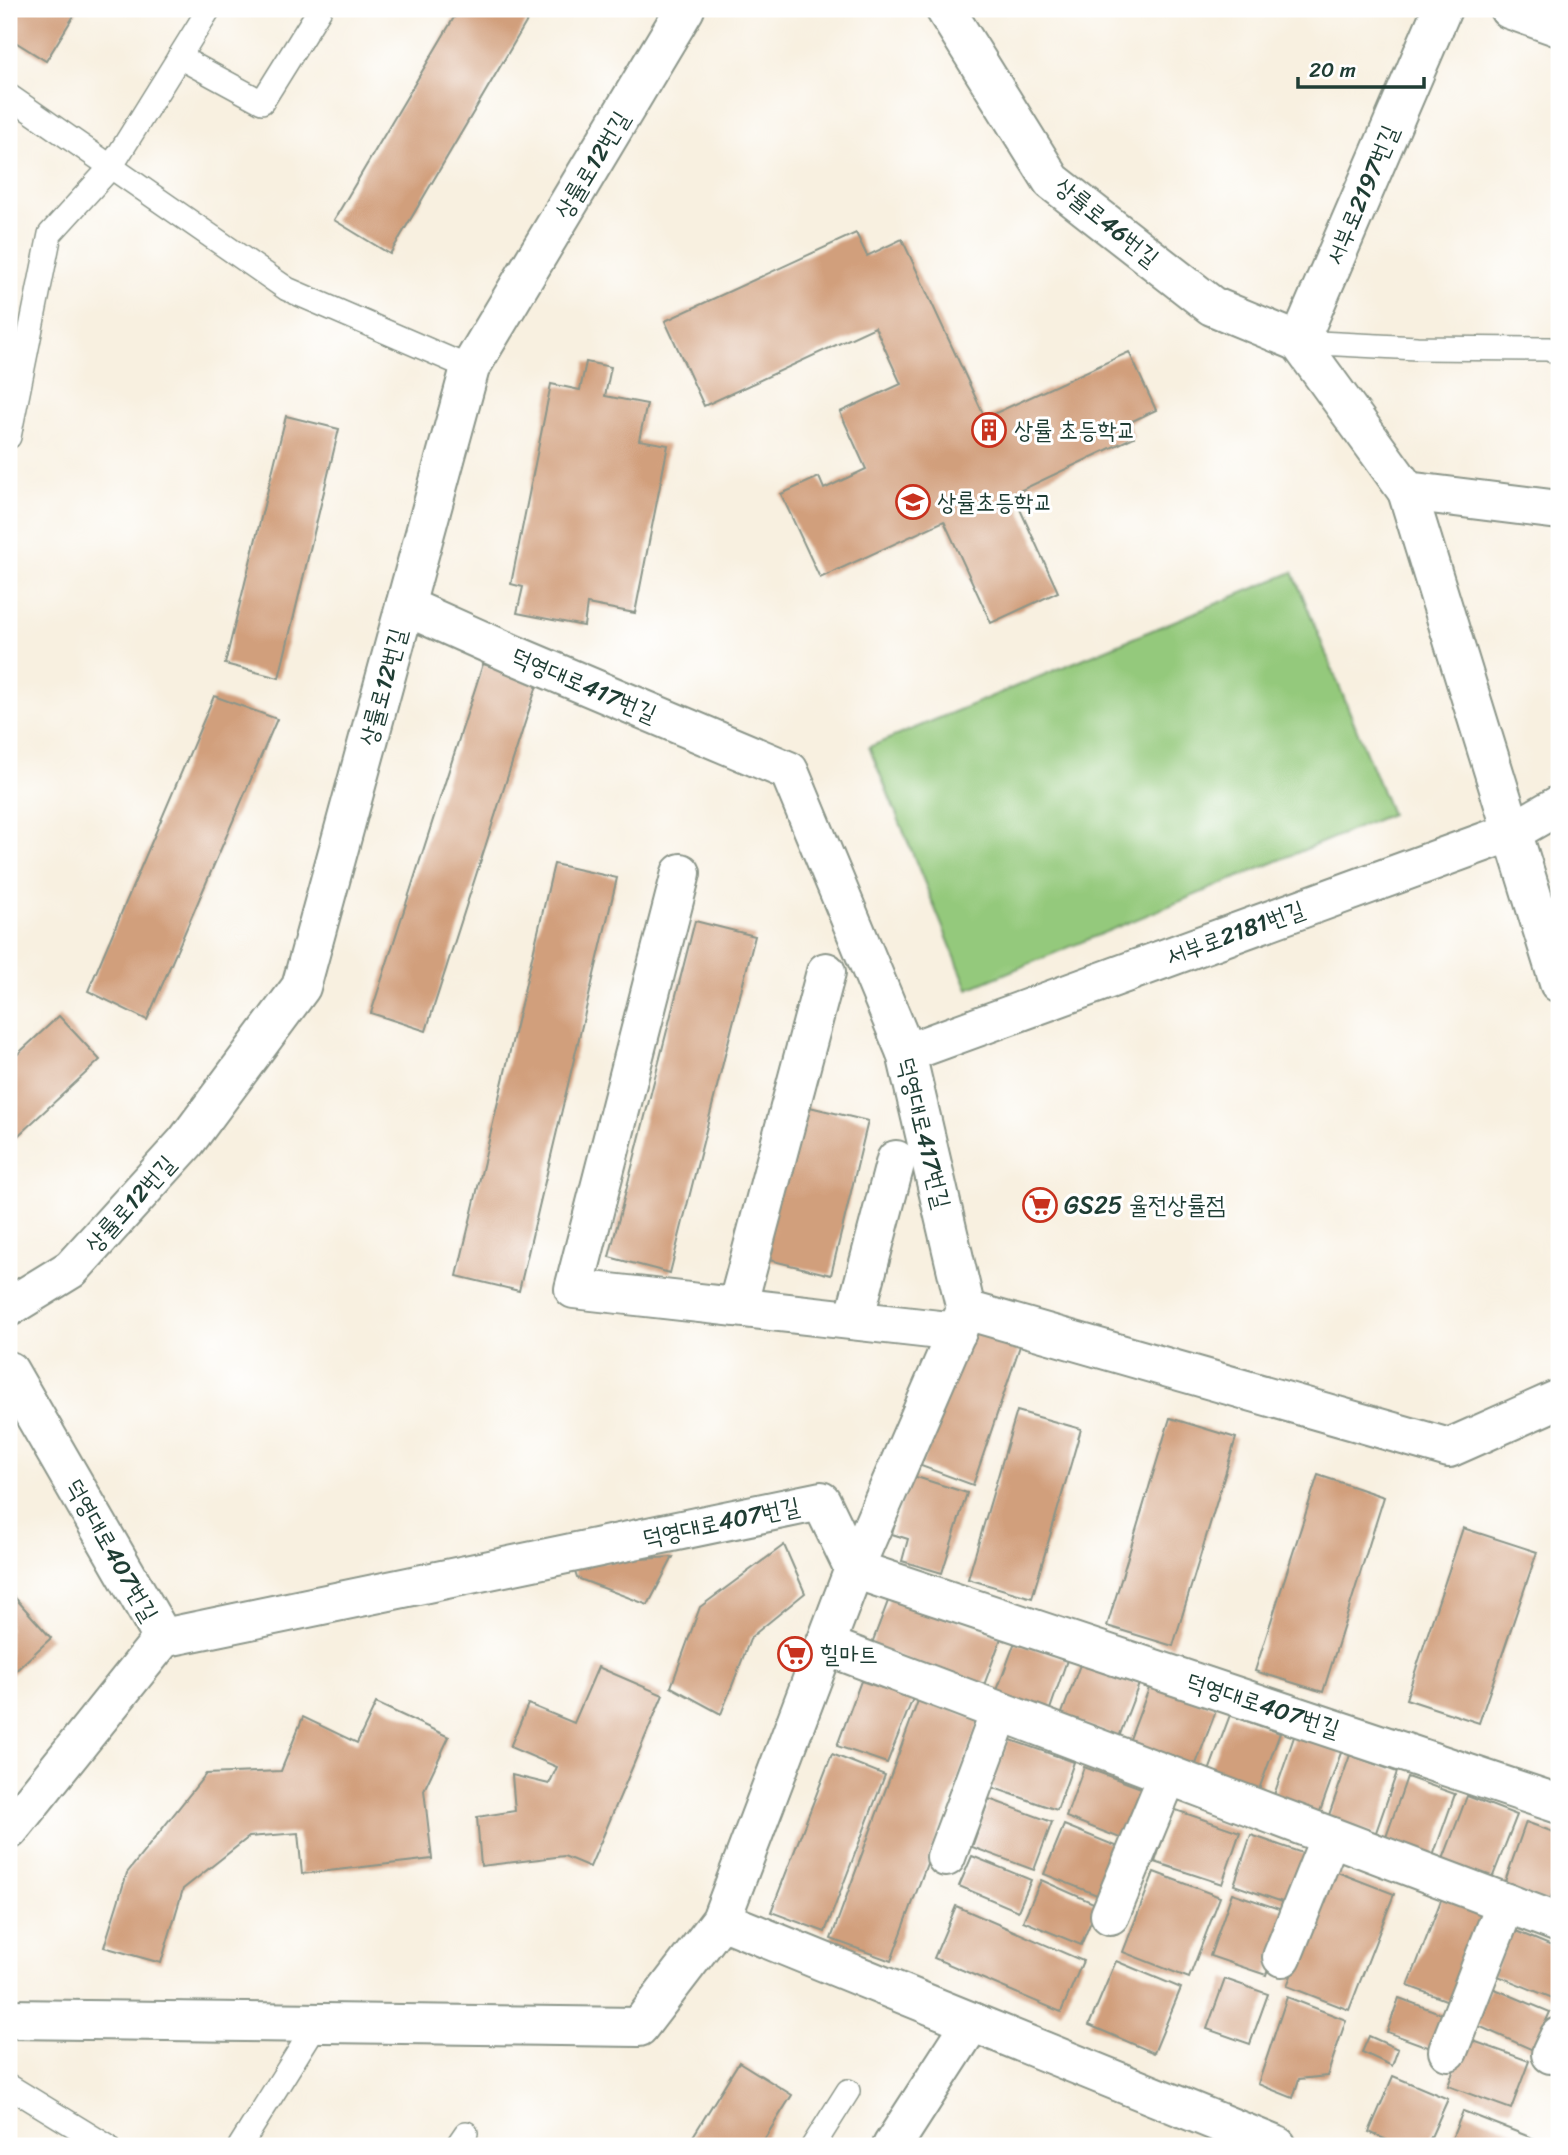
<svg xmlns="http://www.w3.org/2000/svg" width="1568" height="2155" font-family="Sriracha,'Poor Story',sans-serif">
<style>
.garden{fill:#94c97b;stroke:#5a8358;stroke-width:2}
.building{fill:#d19f7c}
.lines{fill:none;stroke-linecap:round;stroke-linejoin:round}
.service-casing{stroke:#8c968a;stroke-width:26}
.minor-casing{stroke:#8c968a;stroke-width:42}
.service{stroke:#fff;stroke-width:23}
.minor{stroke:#fff;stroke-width:38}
.labels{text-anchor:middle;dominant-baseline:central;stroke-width:6;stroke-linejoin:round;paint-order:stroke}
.street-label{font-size:24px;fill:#1f3d34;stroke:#fff}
.poi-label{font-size:24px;fill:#1f3d34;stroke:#fff;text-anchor:start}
</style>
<rect width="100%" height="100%" fill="#fff"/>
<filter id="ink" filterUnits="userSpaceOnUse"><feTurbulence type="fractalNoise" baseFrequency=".0143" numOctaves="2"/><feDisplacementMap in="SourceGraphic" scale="14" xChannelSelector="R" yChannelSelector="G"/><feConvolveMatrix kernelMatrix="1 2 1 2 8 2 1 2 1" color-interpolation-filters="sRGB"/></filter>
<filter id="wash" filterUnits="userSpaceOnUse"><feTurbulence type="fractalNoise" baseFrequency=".00686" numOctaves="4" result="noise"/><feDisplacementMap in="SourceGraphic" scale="28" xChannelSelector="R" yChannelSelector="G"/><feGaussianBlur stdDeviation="1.57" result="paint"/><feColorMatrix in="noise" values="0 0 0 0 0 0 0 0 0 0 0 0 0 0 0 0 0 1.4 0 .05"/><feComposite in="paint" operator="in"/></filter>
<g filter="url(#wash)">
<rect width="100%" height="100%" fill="#f8f0e0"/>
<!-- garden -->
<path class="garden" d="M1293,572l98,242 -423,175 -99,-242z"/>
<g id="blocks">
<!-- building -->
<g class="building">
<path d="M9,9h69l-32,52 -37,-23z"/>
<path d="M459,9h75l-144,245 -56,-34z"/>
<path d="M856,233l11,23 35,-17 83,179 144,-66 27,58 -28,13 6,14 -121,57 45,98 -67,31 -47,-102 -124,57 -39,-84 38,-17 5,12 42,-20 -26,-57 61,-28 -26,-57 -171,79 -39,-85z"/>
<path d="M586,362l25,5 -6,29 42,8 -8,36 29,5 -33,168 -48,-9 -3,22 -67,-13 6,-26 -12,-3 40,-200 29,6z"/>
<path d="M286,416l53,13 -60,249 -54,-14z"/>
<path d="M483,664l55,18 -112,349 -55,-18z"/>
<path d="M214,696l63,23 -130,301 -59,-29z"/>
<path d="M554,864l63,14 -98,413 -62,-15z"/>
<path d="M695,921l60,15 -85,337 -61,-16z"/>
<path d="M59,1016l41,44 -91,84v-82z"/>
<path d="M793,1103l75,18 -37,154 -74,-18z"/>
<path d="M971,1323l52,14 -50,148 -52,-19z"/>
<path d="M1017,1411l64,18 -49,169 -64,-19z"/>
<path d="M1170,1418l66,20 -63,208 -66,-20z"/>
<path d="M910,1475l57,18 -25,80 -40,-12 6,-22 -16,-5z"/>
<path d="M1318,1475l66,22 -61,195 -68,-21z"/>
<path d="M1463,1528l74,24 -58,171 -73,-24z"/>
<path d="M784,1545l21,48 -54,44 -30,77 -50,-27 29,-80z"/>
<path d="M673,1557l-25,48 -71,-27 -5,-15z"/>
<path d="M9,1591l42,47 -42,39z"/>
<path d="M890,1596l111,42 -18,50 -112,-42z"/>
<path d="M1015,1642l52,18 -19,55 -53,-19z"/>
<path d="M1081,1662l58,22 -20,53 -58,-21z"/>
<path d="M598,1667l65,28 -73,172 -26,-11 -83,10 -4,-49 38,-6 -3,-36 37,9 8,-17 -47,-20 18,-43 46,19z"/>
<path d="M861,1681l52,17 -26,65 -50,-17z"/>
<path d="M1151,1683l66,25 -24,64 -66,-25z"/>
<path d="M919,1698l61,22 -89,241 -60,-22z"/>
<path d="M376,1703l73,34 -25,53 8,69 -130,15 -4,-41 -49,4 -66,52 -22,74 -57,-16 23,-74 79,-99 75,-3 22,-54 54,26z"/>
<path d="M1230,1715l50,18 -22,59 -50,-18z"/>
<path d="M1296,1731l47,16 -25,70 -46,-16z"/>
<path d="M1008,1739l66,23 -17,48 -66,-23z"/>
<path d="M832,1754l53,21 -60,157 -54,-20z"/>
<path d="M1350,1755l47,17 -22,63 -47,-17z"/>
<path d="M1084,1767l60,22 -19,51 -59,-23z"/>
<path d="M1407,1777l48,17 -22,62 -48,-16z"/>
<path d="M1467,1796l50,19 -26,66 -49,-19z"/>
<path d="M989,1799l63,23 -18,48 -62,-23z"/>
<path d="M1173,1809l67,23 -18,52 -67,-22z"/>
<path d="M1526,1822l33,12v39l-10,30 -46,-16z"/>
<path d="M1064,1825l57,23 -19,49 -58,-23z"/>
<path d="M1251,1835l57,20 -17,50 -57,-20z"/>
<path d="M972,1856l59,24 -13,31 -59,-25z"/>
<path d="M1332,1870l62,24 -45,116 -62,-24z"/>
<path d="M1154,1872l66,25 -31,81 -66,-26z"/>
<path d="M1041,1880l57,25 -17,40 -58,-24z"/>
<path d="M1232,1893l56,19 -22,63 -56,-19z"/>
<path d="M1443,1895l43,17 -35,90 -43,-16z"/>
<path d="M956,1906l127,55 -22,51 -127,-54z"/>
<path d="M1511,1929l48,20v40l-4,10 -62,-25z"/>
<path d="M1116,1961l65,27 -27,65 -65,-28z"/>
<path d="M1225,1979l43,15 -18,50 -43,-15z"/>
<path d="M1490,1987l60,25 -17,38 -59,-26z"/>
<path d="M1287,1997l59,23 -19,56 -28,3 -6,19 -35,-14z"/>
<path d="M1399,1998l49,18 -12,34 -49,-18z"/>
<path d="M1369,2036l29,13 -6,17 -30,-14z"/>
<path d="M1465,2038l64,23 -18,48 -63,-23z"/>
<path d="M739,2062l53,33 -32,51h-73z"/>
<path d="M1393,2076l55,23 -21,47h-27l-31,-14z"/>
<path d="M1463,2111l72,28 -2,7h-84z"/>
</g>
</g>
</g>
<g filter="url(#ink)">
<use href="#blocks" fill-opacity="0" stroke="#8c968a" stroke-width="2"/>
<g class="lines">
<!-- service casing -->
<g class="service-casing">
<g id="service">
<path d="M179,57l83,45 58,-93"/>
<path d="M9,96l278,193 183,79"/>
<path d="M1299,342l118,6 132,1 10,5"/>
<path d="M9,437l41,-203 61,-67 98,-158"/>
<path d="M9,2086l98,60"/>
<path d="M240,2146l77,-123"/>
<path d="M457,2146l9,-13"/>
<path d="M813,2146l35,-55"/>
</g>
</g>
<!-- minor casing -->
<g class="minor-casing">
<g id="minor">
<path d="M945,9l107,172 160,125 87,36"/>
<path d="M1509,9l50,18"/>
<path d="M1299,342l143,-333"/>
<path d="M1299,342l108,149 152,19"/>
<path d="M1407,491l152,492"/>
<path d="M405,606l107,48 277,117 117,282 60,257 483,138 110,-49"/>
<path d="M681,873l-107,416 383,43"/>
<path d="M906,1053l606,-221 47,-27"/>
<path d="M9,1307l62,-38 115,-127 115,-155 169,-619 215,-359"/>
<path d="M737,1307l89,-335"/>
<path d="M854,1320l42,-160"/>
<path d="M9,1371l154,267 658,-137 33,68 705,235"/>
<path d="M825,1645l734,278"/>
<path d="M9,1830l154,-192"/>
<path d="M946,1857l54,-145"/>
<path d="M1110,1915l58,-140"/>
<path d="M721,1920l556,226"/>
<path d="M1282,1957l48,-120"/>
<path d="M9,2019l630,8 82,-107 133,-351 112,-259"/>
<path d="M1448,2051l58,-148"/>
<path d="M1551,2054l8,-17"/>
<path d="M892,2146l80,-124"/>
</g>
</g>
<!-- service -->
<use href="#service" class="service"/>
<!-- minor -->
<use href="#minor" class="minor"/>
</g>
</g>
<!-- icons -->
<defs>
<g id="building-ring" transform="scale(1.75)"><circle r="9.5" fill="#fff" stroke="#c8321e" stroke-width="1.5"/><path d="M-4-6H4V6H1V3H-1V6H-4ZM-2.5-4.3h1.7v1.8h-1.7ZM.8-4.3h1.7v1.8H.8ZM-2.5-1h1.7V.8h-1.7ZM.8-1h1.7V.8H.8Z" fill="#c8321e"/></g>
<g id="school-ring" transform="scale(1.75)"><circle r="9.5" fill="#fff" stroke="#c8321e" stroke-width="1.5"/><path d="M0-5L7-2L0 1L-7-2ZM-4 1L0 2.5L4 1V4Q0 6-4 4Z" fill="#c8321e"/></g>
<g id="supermarket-ring" transform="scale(1.75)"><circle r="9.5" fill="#fff" stroke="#c8321e" stroke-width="1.5"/><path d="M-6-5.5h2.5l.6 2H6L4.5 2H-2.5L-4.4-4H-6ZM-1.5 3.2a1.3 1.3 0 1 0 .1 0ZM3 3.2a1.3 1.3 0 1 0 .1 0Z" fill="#c8321e"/></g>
</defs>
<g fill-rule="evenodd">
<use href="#building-ring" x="989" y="430"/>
<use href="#school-ring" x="913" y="502"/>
<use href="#supermarket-ring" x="1040" y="1205"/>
<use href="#supermarket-ring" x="795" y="1654"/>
</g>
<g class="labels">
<!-- street labels -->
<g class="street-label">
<text transform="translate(592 165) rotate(-59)">상률로12번길</text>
<text transform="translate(1362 195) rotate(-67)">서부로2197번길</text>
<text transform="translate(1107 222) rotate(39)">상률로46번길</text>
<text transform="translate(584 685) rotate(23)">덕영대로417번길</text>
<text transform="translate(383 687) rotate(-75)">상률로12번길</text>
<text transform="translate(1235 933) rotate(-20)">서부로2181번길</text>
<text transform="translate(924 1133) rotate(76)">덕영대로417번길</text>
<text transform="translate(130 1204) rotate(-48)">상률로12번길</text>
<text transform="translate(721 1522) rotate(-12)">덕영대로407번길</text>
<text transform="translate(112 1550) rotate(60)">덕영대로407번길</text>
<text transform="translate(1263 1705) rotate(18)">덕영대로407번길</text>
</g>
<!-- poi labels -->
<g class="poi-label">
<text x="1014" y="430">상률 초등학교</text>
<text x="937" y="502">상률초등학교</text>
<text x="1064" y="1205">GS25 율전상률점</text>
<text x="820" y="1654">힐마트</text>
</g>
</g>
<!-- margin -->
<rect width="1568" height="2155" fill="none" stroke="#fff" stroke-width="35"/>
<!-- scale -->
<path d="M1298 77v10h126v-10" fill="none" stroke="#1f3d34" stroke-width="3.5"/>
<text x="1309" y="77" font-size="21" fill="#1f3d34" stroke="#ffffff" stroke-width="5" paint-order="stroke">20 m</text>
</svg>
